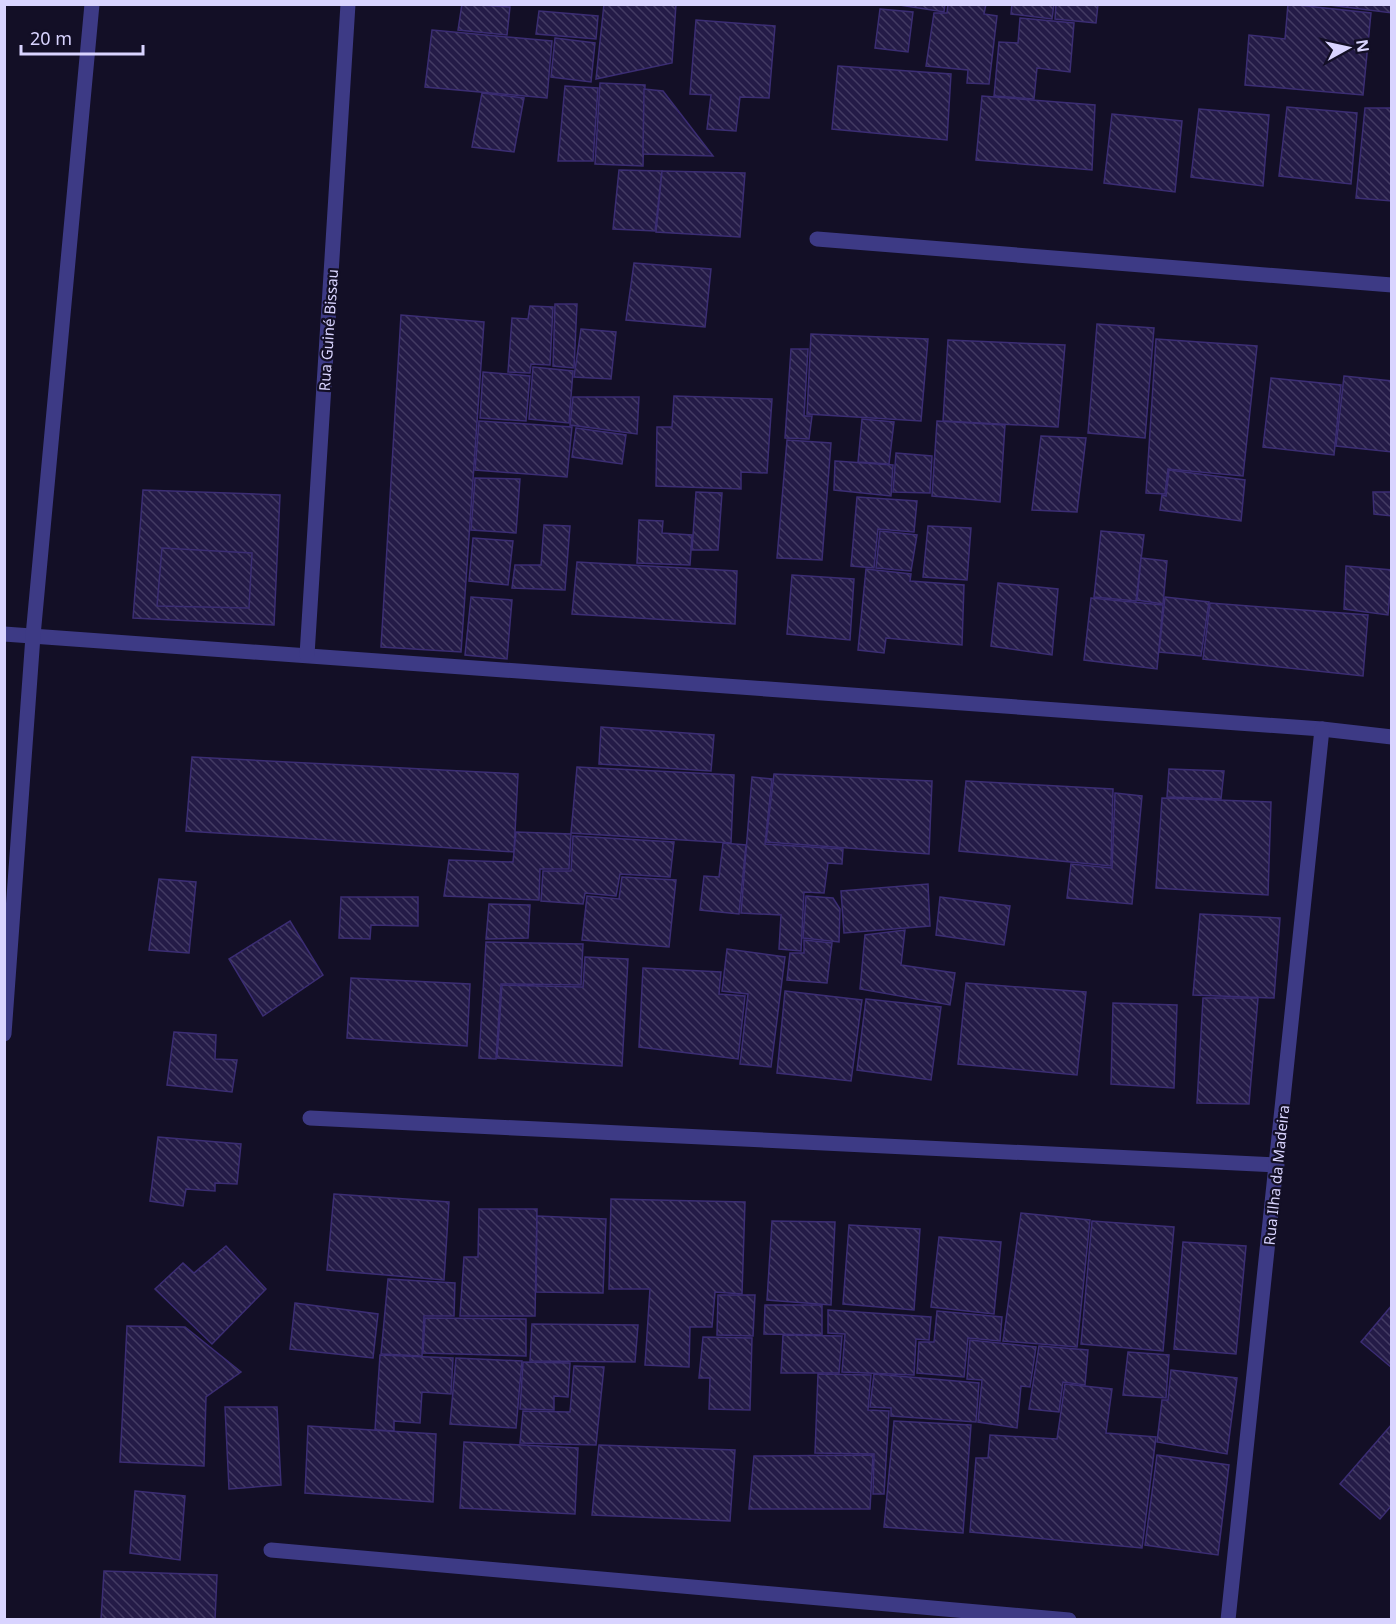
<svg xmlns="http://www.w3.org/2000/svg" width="1396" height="1624" font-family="'Noto Sans',sans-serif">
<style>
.building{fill:url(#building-back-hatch);stroke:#3b2d73;stroke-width:1.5}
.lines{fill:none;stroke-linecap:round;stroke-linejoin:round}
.street{stroke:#3d3a85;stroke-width:15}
.labels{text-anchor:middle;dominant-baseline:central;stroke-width:4.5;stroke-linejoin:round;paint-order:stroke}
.street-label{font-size:15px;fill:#d9d4ff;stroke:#130f26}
</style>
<defs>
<pattern id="building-back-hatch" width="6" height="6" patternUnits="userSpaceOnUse" patternTransform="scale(1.5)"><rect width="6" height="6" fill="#241b47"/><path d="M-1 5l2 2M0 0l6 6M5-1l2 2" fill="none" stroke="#433b63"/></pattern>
</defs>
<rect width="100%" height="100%" fill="#130f26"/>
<!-- building -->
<g class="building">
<path d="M462,4l48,3 -3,28 -49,-5z"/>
<path d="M604,4h72l-4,59 -76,16z"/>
<path d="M893,4h52l-1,8z"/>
<path d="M948,4h38l-2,10 13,2 -8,68 -22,-1 1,-13 -42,-4 8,-53h13z"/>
<path d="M1012,4h42l-2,15 -41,-5z"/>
<path d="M1056,4h42l-2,19 -41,-4z"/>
<path d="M1288,4l83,9 -8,82 -118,-10 4,-50 36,4z"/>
<path d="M1321,4h71v9z"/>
<path d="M880,9l33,3 -5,40 -33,-4z"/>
<path d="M539,11l59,5 -2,23 -60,-5z"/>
<path d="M1020,18l54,5 -4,49 -33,-4 -3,31 -40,-3 5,-54 19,1z"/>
<path d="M696,20l79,6 -6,72 -29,-1 -4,34 -29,-2 4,-34 -21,-1z"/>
<path d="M432,30l120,11 -5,57 -122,-11z"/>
<path d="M555,38l40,5 -4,39 -40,-5z"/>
<path d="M838,66l113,8 -4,66 -115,-11z"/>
<path d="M600,83l45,2 -2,81 -48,-2z"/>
<path d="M565,86l33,2 -5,73h-35z"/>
<path d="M644,89l19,2 50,65 -70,-2z"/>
<path d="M482,93l42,5 -10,54 -42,-5z"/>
<path d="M982,96l113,9 -3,65 -116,-10z"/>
<path d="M1287,107l70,6 -6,71 -72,-8z"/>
<path d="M1365,108h27v93l-36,-3z"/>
<path d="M1199,109l70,6 -6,71 -72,-9z"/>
<path d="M1112,114l70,7 -7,71 -71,-9z"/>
<path d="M619,170l43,1 -7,60 -42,-2z"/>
<path d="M662,171l83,2 -5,64 -84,-5z"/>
<path d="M634,263l77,6 -6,58 -79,-7z"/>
<path d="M555,304h22l-3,64 -21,-2z"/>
<path d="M530,306l23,1 -3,58 -19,-1 -1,9 -22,-1 4,-54 16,1z"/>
<path d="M401,315l83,7 -23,330 -80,-5z"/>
<path d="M1097,324l57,4 -9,110 -57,-5z"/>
<path d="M581,329l35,3 -5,47 -37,-2z"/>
<path d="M811,334l117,5 -7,82 -114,-7z"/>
<path d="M1156,339l101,7 -14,130 -75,-7 -3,25 -19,-1z"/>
<path d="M948,340l117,5 -7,82 -115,-6z"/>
<path d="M791,349h17l-4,67h8l-3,23 -24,-1z"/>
<path d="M533,367l40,4 -4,52 -40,-4z"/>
<path d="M483,372l47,4 -4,45 -46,-3z"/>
<path d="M1344,376l48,5v71l-56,-6z"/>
<path d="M1271,378l70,7 -7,70 -71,-8z"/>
<path d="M674,396l98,3 -5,74 -26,-1v17l-85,-3 1,-59h15z"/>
<path d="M573,397h66l-2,37 -67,-9z"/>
<path d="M862,419l32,3 -5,42 -31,-2z"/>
<path d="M479,421l93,6 -5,50 -92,-7z"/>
<path d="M937,421l68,4 -5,77 -68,-6z"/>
<path d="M576,428l50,7 -4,29 -50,-7z"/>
<path d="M1041,436l45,2 -9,74 -45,-2z"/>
<path d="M787,440l44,3 -9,117 -45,-2z"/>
<path d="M896,453l36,3 -2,37 -37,-1z"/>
<path d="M835,461l58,4 -2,31 -57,-6z"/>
<path d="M1169,470l76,10 -4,41 -81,-11 2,-15 4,1z"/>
<path d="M475,478l45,1 -4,54 -45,-3z"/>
<path d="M143,490l137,5 -6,130 -141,-7z"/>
<path d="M696,492l26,1 -4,57h-26z"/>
<path d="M1373,492h19v24l-18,-2z"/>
<path d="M857,497l60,4 -3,31 -36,-3 -4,39 -23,-2z"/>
<path d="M639,520l24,1 -1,12 30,2 -2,30 -53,-2z"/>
<path d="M544,525l26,1 -5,64 -53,-2 3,-23h26z"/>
<path d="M928,526l43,2 -4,52 -44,-3z"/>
<path d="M880,531l37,4 -6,36 -35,-3z"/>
<path d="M1101,531l43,4 -8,66 -42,-4z"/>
<path d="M473,538l40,3 -5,44 -39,-4z"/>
<path d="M162,548l90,5 -3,55 -92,-2z"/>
<path d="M1141,558l26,3 -4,43 -26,-4z"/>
<path d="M577,562l160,9 -2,53 -163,-10z"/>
<path d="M1346,566l46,4 -4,45 -44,-6z"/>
<path d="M866,569l45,5 -1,7 54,4 -2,60 -76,-7 -2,15 -26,-3z"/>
<path d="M792,575l62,4 -4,61 -63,-6z"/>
<path d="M998,583l60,6 -6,66 -61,-9z"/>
<path d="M471,597l41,3 -5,59 -42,-4z"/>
<path d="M1165,597l44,5 -8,54 -42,-4z"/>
<path d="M1091,598l72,7 -6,64 -73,-9z"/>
<path d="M1210,603l158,12 -5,61 -160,-17z"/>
<path d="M601,727l113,8 -3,36 -112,-7z"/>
<path d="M192,757l326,17 -4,78 -328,-21z"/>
<path d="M577,767l157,8 -3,68 -160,-10z"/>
<path d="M1169,769l55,2 -3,28 -54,-2z"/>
<path d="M774,774l158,7 -3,73 -163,-12z"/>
<path d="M752,777l20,2 -7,65 78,5 -1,15 -14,-1 -4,30 -20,-1 -3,59 -22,-2 2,-34 -40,-2z"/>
<path d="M966,781l147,8 -2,77 -152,-15z"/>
<path d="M1115,793l27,3 -10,108 -65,-6 4,-34 41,4z"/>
<path d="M1162,798l109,4 -3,93 -112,-7z"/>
<path d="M516,832l55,2 -2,35h-29l-1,31 -95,-4 5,-36 64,2z"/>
<path d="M573,836l101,6 -4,35 -50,-3 -4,22 -31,-3 -2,11 -42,-3 2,-30h28z"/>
<path d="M723,843l23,2 -7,69 -39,-4 4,-34 15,1z"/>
<path d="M622,877l54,3 -7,67 -87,-7 5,-44 32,3z"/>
<path d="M159,879l37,3 -7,71 -40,-3z"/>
<path d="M928,884l2,42 -86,7 -3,-42z"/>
<path d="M806,896l27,2 7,11 -1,33 -36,-4z"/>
<path d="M341,897h77v29l-47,-1 -1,14 -31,-1z"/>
<path d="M940,897l70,9 -6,39 -68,-10z"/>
<path d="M489,904l41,1 -2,33 -42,1z"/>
<path d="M1200,914l80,4 -6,80 -81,-3z"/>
<path d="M290,921l33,54 -60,41 -34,-57z"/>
<path d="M905,930l-4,35 54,8 -5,32 -90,-16 5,-54z"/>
<path d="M804,940l28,3 -5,40 -40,-3 3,-27h14z"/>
<path d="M486,942l97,2 -2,41 -80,-1 -5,75 -17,-1z"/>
<path d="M727,949l58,8 -14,110 -31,-3 8,-70 -26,-3z"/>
<path d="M585,957l43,2 -6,107 -125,-8 5,-73 81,2z"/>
<path d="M643,968l78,4 -2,22 26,2 -7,63 -99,-12z"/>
<path d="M351,978l119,6 -3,62 -120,-8z"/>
<path d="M966,983l120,9 -9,83 -119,-11z"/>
<path d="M785,991l77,9 -11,81 -74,-8z"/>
<path d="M1203,998h55l-9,106 -52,-1z"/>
<path d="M866,999l75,8 -10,73 -74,-10z"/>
<path d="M1113,1003l64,2 -3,83 -63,-4z"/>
<path d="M174,1032l42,3 -1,24 22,1 -5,32 -65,-7z"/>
<path d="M158,1137l83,7 -4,40 -22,-1v8l-29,-2 -3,17 -33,-5z"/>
<path d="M334,1194l115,8 -5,78 -117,-10z"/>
<path d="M611,1199l134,3 -3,92 -27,-2 -3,35h-22l-1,40 -44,-2 5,-76h-41z"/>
<path d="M479,1209h58l-2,107h-75l4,-59h14z"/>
<path d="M1021,1213l69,7 -13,127 -74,-6z"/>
<path d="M537,1216l69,3 -3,74 -67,-1z"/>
<path d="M772,1221l63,1 -4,83 -64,-5z"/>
<path d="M1092,1221l82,6 -11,124 -82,-7z"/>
<path d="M849,1225l71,4 -6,81 -71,-6z"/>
<path d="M939,1237l62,5 -7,72 -63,-7z"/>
<path d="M1183,1242l63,4 -10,108 -62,-5z"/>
<path d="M226,1246l40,43 -54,55 -57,-55 28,-26 11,10z"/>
<path d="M388,1279l67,4 -1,33h-30l-2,40 -41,-2z"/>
<path d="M718,1295h37l-2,41 -36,-1z"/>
<path d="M295,1303l83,11 -5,44 -83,-9z"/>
<path d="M765,1305h57v30l-58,-1z"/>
<path d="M1392,1305v63l-31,-26z"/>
<path d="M828,1310l103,7 -2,23 -13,-1 -2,36 -72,-3 3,-38 -17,-1z"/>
<path d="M937,1311l65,6 -2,24 -32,-3 -4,39 -47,-4 2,-31h15z"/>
<path d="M425,1318l101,1v37l-103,-3z"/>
<path d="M532,1324l106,1 -3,37 -105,-1z"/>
<path d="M127,1326l58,1 56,45 -35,25 -2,69 -84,-4z"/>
<path d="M783,1335l59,1 -3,37h-58z"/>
<path d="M703,1337l49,1 -2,72 -41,-1 1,-31h-11z"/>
<path d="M970,1340l66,7 -6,40 -9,-1 -4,42 -39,-6 4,-42 -15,-1z"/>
<path d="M1039,1346l49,4 -3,35 -22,-3 -4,30 -30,-3z"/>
<path d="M1128,1352l41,3 -3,43 -43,-3z"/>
<path d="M380,1355l73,3 -2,36 -29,-2 -2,31 -26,-2v10l-19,-1z"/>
<path d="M456,1358l66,3 -6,67 -66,-4z"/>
<path d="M523,1362l47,1 -2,34 -14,-1v14l-34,-1z"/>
<path d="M574,1366l30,1 -8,78 -76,-2 3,-32 47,1z"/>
<path d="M1171,1370l66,8 -10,76 -70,-12 5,-42h6z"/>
<path d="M818,1374l53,1 -3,35 21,1 -5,83h-11l1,-40 -59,-1z"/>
<path d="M874,1374l105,9 -3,39 -85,-6v-8l-21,-1z"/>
<path d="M1065,1384l47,5 -6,44 50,4 -14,111 -172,-16 6,-74h12l2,-23 67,4z"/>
<path d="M225,1407h52l4,78 -52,4z"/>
<path d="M894,1421l77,4 -8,108 -79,-6z"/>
<path d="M1392,1424v81l-12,14 -40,-35z"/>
<path d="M308,1426l128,8 -3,68 -128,-9z"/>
<path d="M464,1442l114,6 -3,66 -115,-6z"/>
<path d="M599,1445l136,5 -5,71 -138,-6z"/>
<path d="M873,1455l-3,54h-121l5,-53z"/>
<path d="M1157,1455l72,10 -11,90 -73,-10z"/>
<path d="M135,1491l50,5 -5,64 -50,-7z"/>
<path d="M104,1571l113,4 -2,45h-114z"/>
</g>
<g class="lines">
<!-- street -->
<g class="street">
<path d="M817,239l575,46"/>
<path d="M4,634l1318,95 70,8"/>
<path d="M307,655l41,-651"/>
<path d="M4,1034l29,-398 59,-632"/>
<path d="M310,1118l967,47"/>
<path d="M271,1550l798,70"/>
<path d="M1228,1620l94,-891"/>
</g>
</g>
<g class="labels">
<!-- street labels -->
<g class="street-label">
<text transform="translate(328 330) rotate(-86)">Rua Guiné Bissau</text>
<text transform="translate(1276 1175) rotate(-84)">Rua Ilha da Madeira</text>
</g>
</g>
<!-- border -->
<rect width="1396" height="1624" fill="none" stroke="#d9d4ff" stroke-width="12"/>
<!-- north arrow -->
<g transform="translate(1348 48) rotate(82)" stroke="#130f26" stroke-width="4.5" paint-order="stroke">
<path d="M0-4.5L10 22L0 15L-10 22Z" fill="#d9d4ff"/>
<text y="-9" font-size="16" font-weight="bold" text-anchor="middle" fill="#d9d4ff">N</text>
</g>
<!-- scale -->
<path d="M21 45v9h122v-9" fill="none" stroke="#d9d4ff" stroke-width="3"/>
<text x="30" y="45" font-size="18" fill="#d9d4ff" stroke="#130f26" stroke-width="4.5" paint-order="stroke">20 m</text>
</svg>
